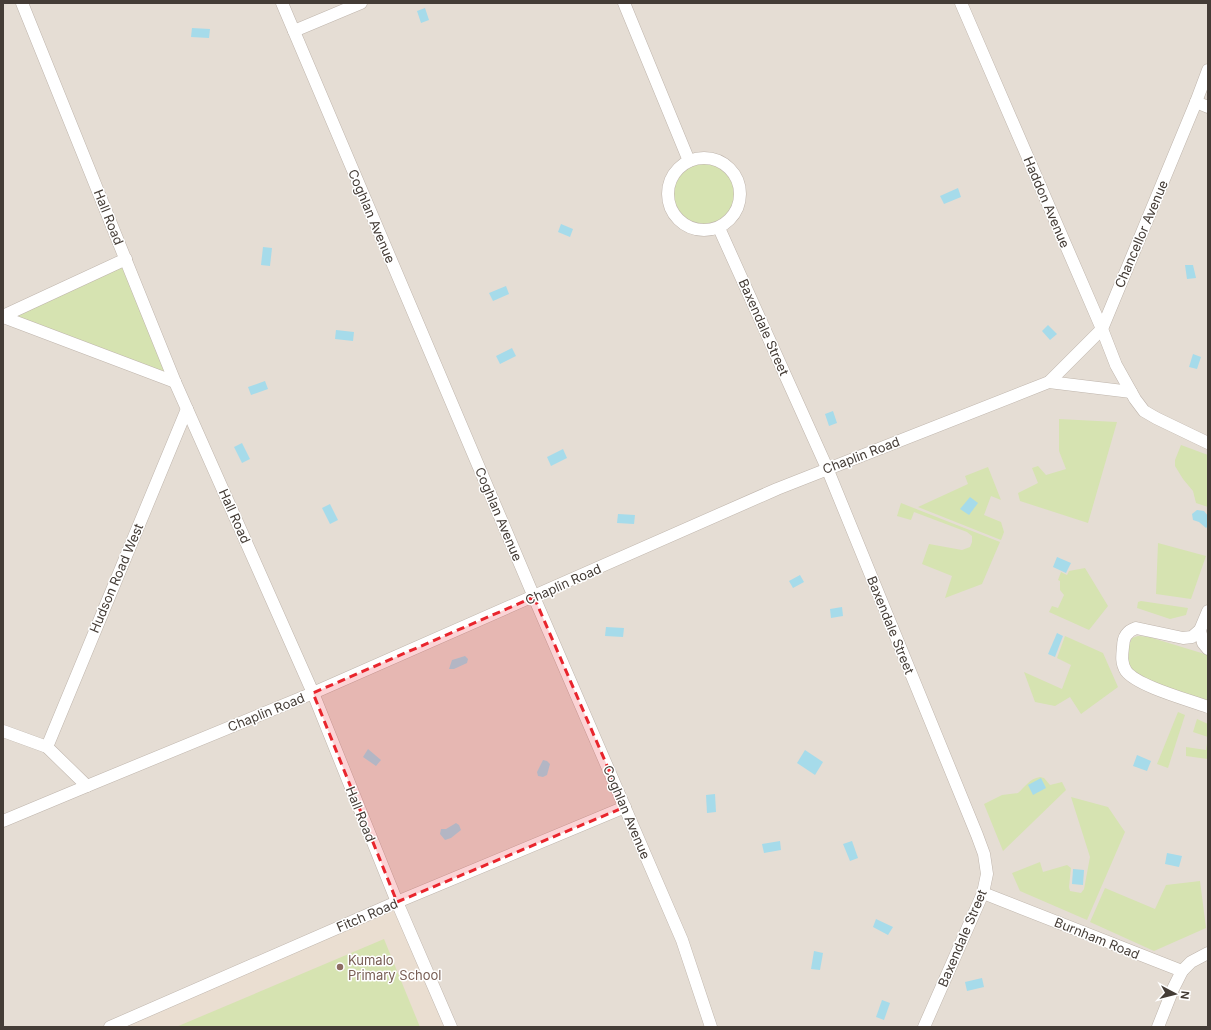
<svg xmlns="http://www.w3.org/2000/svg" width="1211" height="1030" font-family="Inter,sans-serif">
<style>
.residential{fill:#e5ddd4}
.education{fill:#eaded1}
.green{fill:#d6e3b1}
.water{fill:#a6dbea}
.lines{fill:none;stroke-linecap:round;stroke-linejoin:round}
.street-casing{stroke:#bfb5ac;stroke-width:13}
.street{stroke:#fff;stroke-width:12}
.marked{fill:#e9252d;fill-opacity:0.2;stroke:#e9252d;stroke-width:3;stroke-dasharray:8 5;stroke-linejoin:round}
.education-dot{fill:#8d6e63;stroke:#fff;stroke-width:1.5}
.labels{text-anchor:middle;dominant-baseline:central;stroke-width:3;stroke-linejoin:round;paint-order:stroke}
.street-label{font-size:13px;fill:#443c36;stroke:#fff}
.education-label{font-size:13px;fill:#785e54;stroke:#fff;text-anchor:start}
</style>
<rect width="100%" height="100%" fill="#f1ece6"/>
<!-- residential -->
<rect class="residential" x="3" y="3" width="1205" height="1024"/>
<!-- education -->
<path class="education" d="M394,908l53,119h-324z"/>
<!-- green -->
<g class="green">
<circle cx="704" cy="194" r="36"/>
<path d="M125,262l45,115 -162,-60z"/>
<path d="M1059,419l58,3 -29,101 -68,-22 -2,-8 20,-10 -6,-15 6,-2 8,9 20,-6 -7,-18z"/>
<path d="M1181,445l27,10v52l-12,-4 -3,-12 -10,-12 -8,-13v-6z"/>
<path d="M988,467l13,33 -10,-4 -7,19 17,7 3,10 -3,8 -83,-33 50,-23 -3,-8z"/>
<path d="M901,503l99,39 -18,42 -37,14 7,-22 -30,-12 7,-20 33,6 8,-3 2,-5v-6l-5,-4 -53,-20 -3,8 -14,-4z"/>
<path d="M1158,543l48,13 -15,43 -35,-5z"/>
<path d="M1085,568l23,38 -19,24 -40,-18 3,-6 6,2 6,-13 -4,-5v-9l-2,-1 3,-8 6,3 2,-4z"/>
<path d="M1141,601l47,7 -2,7 -16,4 -33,-11 1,-6z"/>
<path d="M1065,636l38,17 15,34 -37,27 -11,-17 -15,9 -20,-4 -11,-30 38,17 9,-24 -14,-7z"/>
<path d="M1138,636l11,1 59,18v49l-55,-22 -24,-13 -2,-19 5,-12z"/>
<path d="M1178,712l7,3 -17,53 -11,-4z"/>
<path d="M1197,719l11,5v35l-22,-3v-9l20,3 2,-13 -15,-5z"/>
<path d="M1040,777l4,1 6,7 12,-3 4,8 -63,61 -19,-47 18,-9 16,-2c8,-7 11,-14 22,-16z"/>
<path d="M1071,797l37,10 17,25 -38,88 -67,-29 -8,-18 28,-11 3,10 24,-7 4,3 -2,19 1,4 11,2 3,-4 6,-32z"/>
<path d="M1200,881l6,47 -52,23 -64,-29 15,-34 50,21 11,-24z"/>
<path d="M384,939l36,88h-244z"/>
</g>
<!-- water -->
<g class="water">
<path d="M425,8l4,12 -8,3 -4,-12z"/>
<path d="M192,28l18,1 -1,9 -18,-1z"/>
<path d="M958,188l3,9 -17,7 -4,-8z"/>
<path d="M561,224l12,5 -3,8 -12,-5z"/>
<path d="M263,247l9,1 -2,18 -9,-1z"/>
<path d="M1185,265h8l3,13 -9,1z"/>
<path d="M506,286l3,8 -16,7 -4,-8z"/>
<path d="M1048,325l9,9 -7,6 -8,-9z"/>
<path d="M336,330l18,2 -1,9 -18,-2z"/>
<path d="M512,348l4,8 -16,8 -4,-8z"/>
<path d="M1193,354l8,3 -4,12 -8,-2z"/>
<path d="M265,381l3,8 -17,6 -3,-8z"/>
<path d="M833,411l4,12 -8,3 -4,-12z"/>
<path d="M242,443l8,16 -8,4 -8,-16z"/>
<path d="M563,449l4,9 -16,8 -4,-9z"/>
<path d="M970,497l8,6 -9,12 -9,-6z"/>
<path d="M330,504l8,16 -8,4 -8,-16z"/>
<path d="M1197,510l7,1 4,5v10l-2,2 -7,-6 -6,-2 -1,-6z"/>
<path d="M618,514l17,1 -1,9 -17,-1z"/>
<path d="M1057,557l14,6 -5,10 -13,-6z"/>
<path d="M800,575l4,7 -11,6 -4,-7z"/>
<path d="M842,607l1,9 -12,2 -1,-9z"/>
<path d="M606,627l18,1 -1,9 -18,-1z"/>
<path d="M1057,633l6,3 -8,21 -7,-3z"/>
<path d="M465,656l3,3 -1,4 -13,6h-5l3,-9z"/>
<path d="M368,749l13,11 -5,6 -13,-9z"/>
<path d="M805,750l18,12 -8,13 -18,-12z"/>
<path d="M1137,755l14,6 -4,10 -14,-5z"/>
<path d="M543,760l4,1 3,3 -3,11 -4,2 -5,-1 -1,-4z"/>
<path d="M1041,778l5,10 -13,7 -5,-10z"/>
<path d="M715,794l1,18 -9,1 -1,-18z"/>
<path d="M456,823l3,2 2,5 -10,8 -6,2 -5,-6 1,-5h5z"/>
<path d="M780,841l1,9 -17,3 -2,-9z"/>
<path d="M852,841l6,17 -8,3 -7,-17z"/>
<path d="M1167,853l15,3 -3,11 -14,-3z"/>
<path d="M1073,869l11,1 -1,15 -11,-1z"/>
<path d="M876,919l17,8 -5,8 -15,-8z"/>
<path d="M814,951l9,2 -3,17 -9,-1z"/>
<path d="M982,978l2,9 -17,4 -2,-9z"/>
<path d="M882,1000l8,3 -6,17 -8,-3z"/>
</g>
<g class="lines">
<!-- street casing -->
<g class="street-casing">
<g id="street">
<path d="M22,3l153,379 138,311 84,209 54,125"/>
<path d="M282,3l252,594 148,343 29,87"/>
<path d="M624,3l65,158"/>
<path d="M961,3l141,326 14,36 19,34 9,12 12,7 52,25"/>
<path d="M294,31l67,-28"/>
<path d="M1196,102l12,5"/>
<circle cx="704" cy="194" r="36"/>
<path d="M719,228l108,240 150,367 7,19 3,20 -4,19 -59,134"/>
<path d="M3,316l123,-57"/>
<path d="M3,317l172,65"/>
<path d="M1049,382l53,-53 94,-227 12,-32"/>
<path d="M1200,630l8,-19"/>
<path d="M1208,649l-5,-6 -3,-13 -8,7 -9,1 -47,-10c-9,3 -13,10 -13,19 -1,9 -2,16 3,24 11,15 63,29 82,36"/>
<path d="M3,731l44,16 40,39"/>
<path d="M47,747l140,-338"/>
<path d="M3,821l84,-35 226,-93 464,-204 272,-107 82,10"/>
<path d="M983,893l199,78 9,-9 17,-9"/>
<path d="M110,1027l287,-125 228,-95"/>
<path d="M1158,1027l15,-38 9,-18"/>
</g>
</g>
<!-- street -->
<use href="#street" class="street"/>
</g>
<!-- marked area -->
<path class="marked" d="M534,597l91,210 -228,95 -84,-209z"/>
<!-- markers -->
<circle class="education-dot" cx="340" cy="967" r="4"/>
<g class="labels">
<!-- street labels -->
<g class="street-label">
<text transform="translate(1047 202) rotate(67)">Haddon Avenue</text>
<text transform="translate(372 216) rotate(67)">Coghlan Avenue</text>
<text transform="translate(109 217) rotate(68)">Hall Road</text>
<text transform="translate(1141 234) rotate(-67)">Chancellor Avenue</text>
<text transform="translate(764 327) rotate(66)">Baxendale Street</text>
<text transform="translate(861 455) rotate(-21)">Chaplin Road</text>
<text transform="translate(499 514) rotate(67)">Coghlan Avenue</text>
<text transform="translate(235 516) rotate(66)">Hall Road</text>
<text transform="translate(116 578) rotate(-67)">Hudson Road West</text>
<text transform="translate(563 584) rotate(-24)">Chaplin Road</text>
<text transform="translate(891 625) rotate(68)">Baxendale Street</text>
<text transform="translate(266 712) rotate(-22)">Chaplin Road</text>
<text transform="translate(627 812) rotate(67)">Coghlan Avenue</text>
<text transform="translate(361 814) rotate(68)">Hall Road</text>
<text transform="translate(367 915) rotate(-23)">Fitch Road</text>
<text transform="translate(962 938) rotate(-67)">Baxendale Street</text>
<text transform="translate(1097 938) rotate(22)">Burnham Road</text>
</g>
<!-- education labels -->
<g class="education-label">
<text x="348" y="960">Kumalo<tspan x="348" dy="15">Primary School</tspan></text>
</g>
</g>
<!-- border -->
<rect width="1211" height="1030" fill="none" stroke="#443c36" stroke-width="8"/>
<!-- north arrow -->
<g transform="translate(1175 994) rotate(97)" stroke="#ffffff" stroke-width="3" paint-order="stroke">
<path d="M0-3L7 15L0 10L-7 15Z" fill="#443c36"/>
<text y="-6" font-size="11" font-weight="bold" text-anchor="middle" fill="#443c36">N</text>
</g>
</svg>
